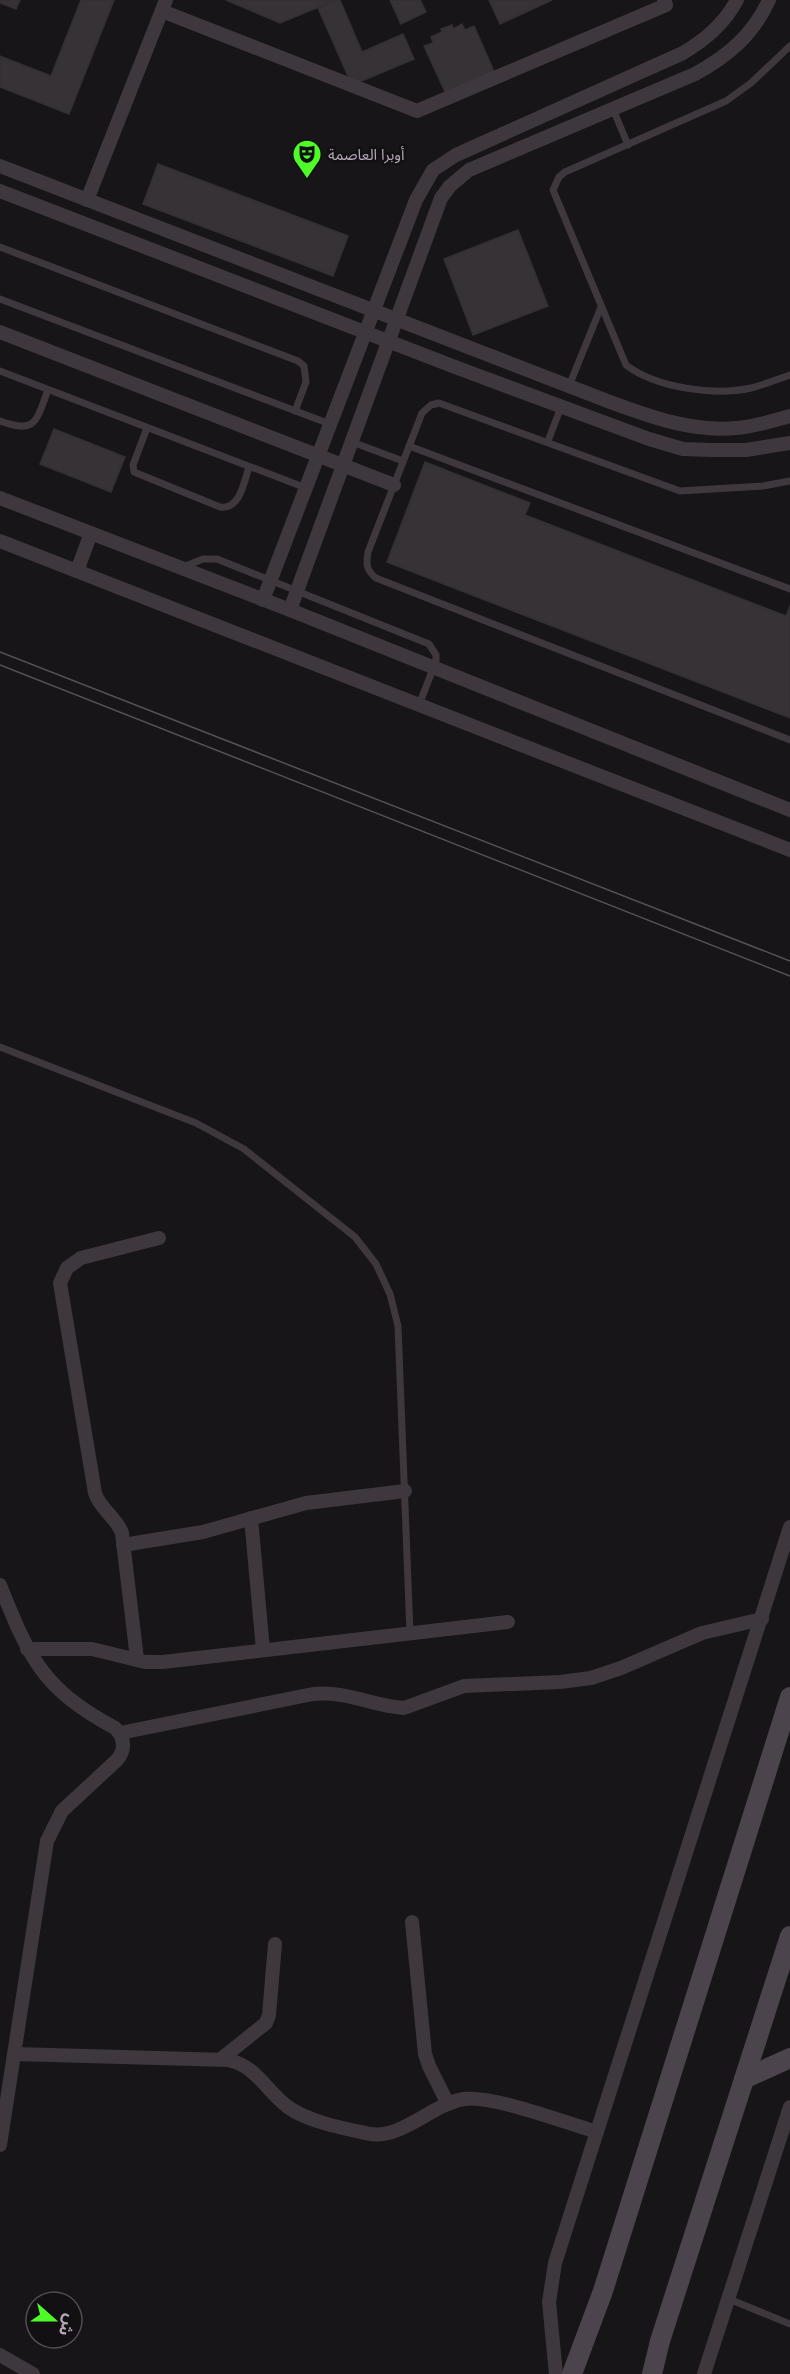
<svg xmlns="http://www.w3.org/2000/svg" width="790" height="2374" font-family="'Open Sans','Noto Sans Arabic',sans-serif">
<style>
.building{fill:#363235;stroke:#332f32;stroke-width:1.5}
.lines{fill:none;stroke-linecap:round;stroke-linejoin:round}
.lane{stroke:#3e383e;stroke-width:7}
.street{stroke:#3e383e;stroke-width:14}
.secondary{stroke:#4b444c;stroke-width:20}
.tram{stroke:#585059;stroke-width:1.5}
.labels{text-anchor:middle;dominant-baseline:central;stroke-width:5;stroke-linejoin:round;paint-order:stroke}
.poi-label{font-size:15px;fill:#b5a6b8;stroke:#121012;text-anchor:start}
</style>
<rect width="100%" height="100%" fill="#171517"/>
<!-- building -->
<g class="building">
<path d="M0,0h20l-4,9 -16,-6z"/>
<path d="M81,0h33l-45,114 -69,-27v-31l51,20z"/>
<path d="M226,0h110l-56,23z"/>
<path d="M336,0h4l22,52 41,-18 11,25 -62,26 -34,-77z"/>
<path d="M390,0h30l6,12 -25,12z"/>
<path d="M489,0h63l-52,24z"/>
<path d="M462,24l3,6 9,-4 21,48 -48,22 -23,-50 9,-3 -2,-6 11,-5 -1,-3 11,-4 1,4z"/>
<path d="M158,164l190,72 -15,40 -190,-72z"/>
<path d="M518,230l30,76 -75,29 -29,-76z"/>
<path d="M54,429l71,28 -14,35 -71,-28z"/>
<path d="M425,462l105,41 -5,12 261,101 4,-10v112l-403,-156z"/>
</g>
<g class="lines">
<!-- lane -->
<g class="lane">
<path d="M790,46l-39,37 -25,18 -161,71 -6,5 -6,13 73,175c30,23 89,31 125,23 13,-3 26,-9 39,-13"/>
<path d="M613,109l15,36"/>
<path d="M0,247l298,114 6,5 2,16 -11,29"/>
<path d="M0,299l330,125"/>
<path d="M0,371l306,117"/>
<path d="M569,386l32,-79"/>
<path d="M0,421c36,13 36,1 48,-31"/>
<path d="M147,428l-14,37 1,7 86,35c20,3 24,-25 29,-40"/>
<path d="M548,441l13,-34"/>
<path d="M352,442l51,19"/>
<path d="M409,446l381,143"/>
<path d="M790,481l-27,5 -83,5 -241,-88 -8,2 -9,8 -54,139c-2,12 -2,18 8,26l414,162"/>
<path d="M183,567l20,-8h14l212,85 7,11v6l-17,44"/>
<path d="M0,1047l196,76 48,26 111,88 21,27 14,30 8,32 12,307"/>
<path d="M729,2299l61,25"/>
</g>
<!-- street -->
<g class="street">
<path d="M162,11l255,100 249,-106 -2,-5"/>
<path d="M0,166l610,236c41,15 82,30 126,26 18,-1 36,-7 54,-12"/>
<path d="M0,191l455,176 194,72 34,10 29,1h34l44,-7"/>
<path d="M87,200l79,-200"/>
<path d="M0,332l394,153"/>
<path d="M0,498l290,112 500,200"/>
<path d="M0,541l790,309"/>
<path d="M77,571l14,-38"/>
<path d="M263,600l153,-400 17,-30 23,-15 227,-102c23,-14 41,-29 54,-53"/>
<path d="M290,610l151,-412 9,-12 19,-16 226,-96c33,-18 58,-39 74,-74"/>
<path d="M251,1518l12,132"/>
<path d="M123,1545l80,-13 103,-29 99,-12"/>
<path d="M0,1585c30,75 43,104 115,143 10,10 11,21 2,32l-55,51 -15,30 -47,304"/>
<path d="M27,1649h65l53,13h18l345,-40"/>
<path d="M137,1659l-15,-126c-6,-16 -22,-24 -27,-40l-35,-210 7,-15 14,-10 78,-20"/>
<path d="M120,1733l193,-39c36,-3 58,12 91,14l60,-22 96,-4 31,-4 30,-10 81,-35 60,-14"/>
<path d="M412,1922l13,132 4,12 19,38"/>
<path d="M14,2054l214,6c29,6 38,31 60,47 20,15 58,22 83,27 30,5 62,-30 93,-35 29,-4 102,24 133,33"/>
<path d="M221,2059l45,-36 3,-8 6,-71"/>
<path d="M0,2355l33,19"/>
<path d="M556,2374l-7,-72 6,-39 235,-736"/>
<path d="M704,2374l86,-267"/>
</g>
<!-- secondary -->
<g class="secondary">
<path d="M744,2079l46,-21"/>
<path d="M572,2374l31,-83 187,-594"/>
<path d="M652,2374l8,-33 130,-405"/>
</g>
<!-- tram -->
<g class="tram">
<path d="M0,652l790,309"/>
<path d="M0,665l790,311"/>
</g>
</g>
<!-- icons -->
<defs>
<g id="theatre-pin" transform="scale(1.5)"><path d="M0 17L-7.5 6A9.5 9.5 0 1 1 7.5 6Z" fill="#4efc28" stroke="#121012"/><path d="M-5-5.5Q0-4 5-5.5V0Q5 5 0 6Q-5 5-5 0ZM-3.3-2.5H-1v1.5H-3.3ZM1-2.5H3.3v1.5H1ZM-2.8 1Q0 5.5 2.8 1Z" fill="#111"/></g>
</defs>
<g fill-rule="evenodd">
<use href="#theatre-pin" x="307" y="154"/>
</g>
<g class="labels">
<!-- poi labels -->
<g class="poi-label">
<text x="328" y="154">أوبرا العاصمة</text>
</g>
</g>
<!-- north arrow -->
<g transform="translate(54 2320) rotate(111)"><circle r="28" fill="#121012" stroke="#534c54" stroke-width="1.5"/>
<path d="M0-4.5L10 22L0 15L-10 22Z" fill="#4efc28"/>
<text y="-9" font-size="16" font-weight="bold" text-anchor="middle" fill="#b5a6b8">ش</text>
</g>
</svg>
